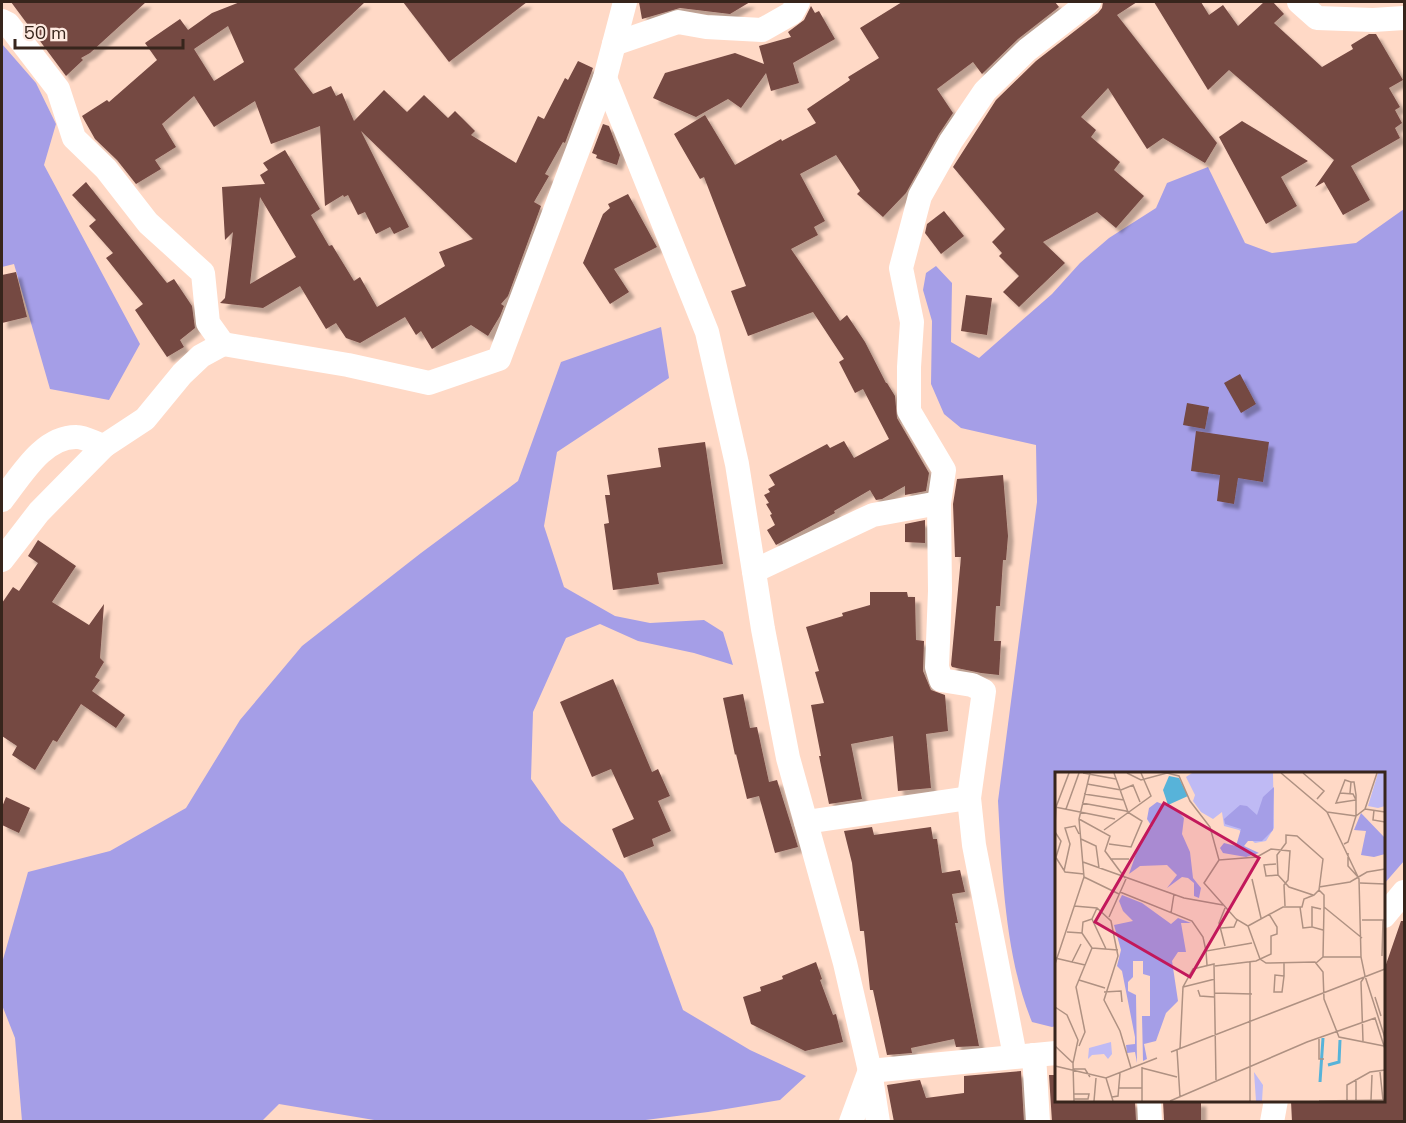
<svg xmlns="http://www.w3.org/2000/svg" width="1406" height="1123" font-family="'Space Grotesk',sans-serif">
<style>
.forest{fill:#a59ee7}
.building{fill:#744842;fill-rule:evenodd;filter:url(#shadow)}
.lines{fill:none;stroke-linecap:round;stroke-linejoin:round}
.minor{stroke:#fff;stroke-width:24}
.inset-river{fill:none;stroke:#57b3d9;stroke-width:3}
.inset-road{fill:none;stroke:#af9182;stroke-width:1.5}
.view{fill:#c2185b;fill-opacity:0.15;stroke:#c2185b;stroke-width:3}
.inset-edge{fill:none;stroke:#37251c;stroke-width:3}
</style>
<defs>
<filter id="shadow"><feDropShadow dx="5.5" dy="5.5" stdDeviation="1.5" flood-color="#0004"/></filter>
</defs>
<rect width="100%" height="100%" fill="#ffd9c6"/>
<!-- forest -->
<g class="forest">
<path d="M2,44l34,39 20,41 -12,41 96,179 -31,56 -59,-11 -36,-125 -12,3z"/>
<path d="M1208,167l37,76 27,10 84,-10 48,-34v652l-20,23v-110h-328v252l-4,1 -20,-5c-27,-65 -30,-151 -34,-221l39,-299 -1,-57 -75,-17 -17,-14 -13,-30 1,-63 -9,-31 3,-17 10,-7 16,17 -1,59 28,16 73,-64 28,-31 29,-25 47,-30 11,-25z"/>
<path d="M661,327l8,51 -112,74 -13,74 20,61 51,29 35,7 54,-3 19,12 10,33 -39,-12 -56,-12 -38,-17 -34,14 -33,74 -2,67 30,43 62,50 30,56 30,82 67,40 56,26 -26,24 -72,12 -78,10 -250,-1 -101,-17 -17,17h-240l-7,-83 -13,-33v-42l26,-91 82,-21 76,-43 54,-88 62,-74 119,-93 97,-72 43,-119z"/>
</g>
<!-- building -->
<g class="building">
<path d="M11,2h135l-56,51 -9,5 2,2 -17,16z"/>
<path d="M240,2h125l-71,67 19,25 18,-8 5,10 6,-3 12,28 30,-31 23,22 17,-17 24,23 7,-7 20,20 -4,4 45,28 22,-47 6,3 21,-41 3,2 10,-19 15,7 -28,75 -2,-1 -18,32 4,2 -15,26 7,4 -33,90 -7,8 3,2 -4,10 -12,20 -17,-11 -39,24 -11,-18 -5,4 -11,-18 -45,26 -14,-5 -10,-15 -10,6 -26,-43 -37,22 -43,-5 5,-5 8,-66 -8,8 -3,-53 43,-3 -5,-9 8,-5 -5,-7 22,-13 35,59 -9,6 18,31 3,-1 22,36 6,-4 17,30 68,-41 -6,-14 34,-13 -112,-108 48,96 -15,7 -4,-7 -14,7 -11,-22 -7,3 -10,-20 -4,2 -1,-2 -18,11 -5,-80 -49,18 -16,-43 -41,26 -20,-31 -32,28 14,23 -21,13 6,9 -25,15 -19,-24 -22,-21 -13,-23 25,-16 2,2 48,-42 -12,-17 35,-24 8,11 24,-17zM228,26l16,36 -30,19 -20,-32zM260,197l36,60 -46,27z"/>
<path d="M403,2h124l-78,60z"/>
<path d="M639,2h111l-20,12 -50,-6 -38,11z"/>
<path d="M902,2h153l4,5 -41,32 -36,35 -9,-12 -36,27 16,24 -14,21 -33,59 -23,24 -26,-23 3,-3 -24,-36 -36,19 25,47 -11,6 4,8 -27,14 49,72 7,-6 18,27 21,41h1l8,13 2,22 32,55 -3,18 -21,4v-9l-23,13 -6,1 -6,-10 -36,21 1,2 -59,32 -9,-15 8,-5 -5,-10 2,-1 -6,-10 3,-1 -5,-8 6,-3 -2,-3 7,-4 -6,-10 58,-31 3,4 14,-7 10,17 35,-19 -26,-50 -8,4 -16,-31 5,-3 -31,-47 -65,24 -17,-45 15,-5 -42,-109 -4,2 -26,-45 31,-19 30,50 46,-26 1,2 34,-18 -9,-14 43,-29 -2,-3 31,-19 -19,-30z"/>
<path d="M1103,2h34l-20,13 100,128 -12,20 -42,-25 -16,11 -39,-61 -27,29 15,13 -5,7 29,25 -6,8 30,26 -28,32 -19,-16 -54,30 22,21 -46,44 -16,-15 16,-16 -20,-20 3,-3 -10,-11 13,-13 -52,-62 43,-67 40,-39 62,-48 4,-5z"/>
<path d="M1154,2h47l8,13 14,-10 15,21 26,-24h9l11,12 -10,9 48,44 31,-18 -2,-4 18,-11h7l27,46 -14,8 11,19 -5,3 7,13 -7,5 5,10 -49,28 19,34 -27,15 -19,-33 -9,5 19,-27 -105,-90 -21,20z"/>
<path d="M811,6l4,7 4,-2 16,28 -42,24 6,20 -28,8 -5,-18 -25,35 -13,-9 -32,18 -43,-19 12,-25 70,-20 29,11 -5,-18 32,-9 -3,-5 16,-12z"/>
<path d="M1242,121l66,40 -27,16 16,29 -31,18 -47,-87z"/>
<path d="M603,124l6,2 11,29 -3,10 -21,-7 1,-3 -5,-2z"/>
<path d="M86,182l81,101 7,-4 18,27 3,22 -15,12 4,7 -17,10 -32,-47 8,-6 -37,-46 7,-5 -24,-27 7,-6 -24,-25z"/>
<path d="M628,194l29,53 -43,22 15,23 -19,12 -27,-41 20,-49 7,-6 -2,-4z"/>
<path d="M944,211l20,25 -23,18 -16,-21 2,-9z"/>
<path d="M16,272l11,45 -25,6v-48z"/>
<path d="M966,295l26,3 -5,37 -26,-4z"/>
<path d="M1240,374l16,30 -15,9 -17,-30z"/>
<path d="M1187,403l22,4 -4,22 -22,-4z"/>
<path d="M1196,431l73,11 -6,40 -25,-4 -4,26 -17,-3 3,-26 -29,-4z"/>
<path d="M705,442l18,122 -66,9 2,11 -46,6 -9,-66 5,-1 -4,-28h5l-3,-20 54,-8 -3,-19z"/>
<path d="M1003,475l5,61 -2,24h-3l-3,46h-4l-2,35h7l-2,34 -18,-2 -29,-6 -1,-2 10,-108h-6l-2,-53 4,-25z"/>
<path d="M925,520v23l-20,-1v-18z"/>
<path d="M38,540l38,26 -24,36 37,23 15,-21 -4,54 4,4 -9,15 5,3 -8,11 33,24 -9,13 -35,-24 -24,38 -4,-2 -18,30 -23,-15 5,-9 -15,-10v-133l11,-16 6,4 19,-28 -10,-7z"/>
<path d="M870,592h37l1,5h7l1,43 8,1 -1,30 8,19 14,5 3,36 -22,3 5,54 -33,3 -5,-55 -42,8 11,55 -33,5 -10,-48h2l-10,-51 13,-2 -9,-31 4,-1 -13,-44 37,-11 -1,-3 28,-8z"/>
<path d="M613,679l39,93 6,-3 12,27 -12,5 13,30 -19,8 2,7 -30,12 -12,-29 22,-10 -23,-50 -19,8 -32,-75z"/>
<path d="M743,694l7,34 7,-1 12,55 8,-2 21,67 -23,6 -16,-57 -12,3 -11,-45 -1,1 -12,-57z"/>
<path d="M6,797l24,11 -11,25 -17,-8v-18z"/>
<path d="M872,827l2,8 57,-8 2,12h4l5,34 18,-3 5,22 -13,2 6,29h-3l24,123 -23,1 -2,-8 -43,9 1,5 -25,2 -14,-65h-3l-6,-59h-4l-8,-68 -8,-32z"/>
<path d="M1401,921h3v201h-112l-1,-21h92v-128z"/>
<path d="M816,962l6,17 -2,1 13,35 3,-1 7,28 -38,9 -54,-27 -8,-27 18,-6 -1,-4 23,-8 -1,-3z"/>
<path d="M1021,1071l3,51h-130l-7,-37 33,-5 6,18 38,-5v-17z"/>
<path d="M1049,1075h7v26h79l1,20 -84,1z"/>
<path d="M1163,1101h38v19h-37z"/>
</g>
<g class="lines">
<!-- minor -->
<g class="minor">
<path d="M1299,2l18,16 56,2 31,-2"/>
<path d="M2,21l6,3 50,65 16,49 32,31 42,54 55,50 5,50 15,21 -22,12 -19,18 -37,45 -41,27 -65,66 -37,48"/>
<path d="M614,44l64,-22 28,5 56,3 30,-17 6,-11"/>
<path d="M605,78l102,254 30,132 26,165 25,129 57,205 25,108 8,51"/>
<path d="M223,344l125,21 81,18 70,-24 106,-281 20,-76"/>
<path d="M2,500c19,-24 41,-64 75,-63 8,0 19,7 27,9"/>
<path d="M754,571l119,-56 66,-12"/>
<path d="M806,822l163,-24"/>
<path d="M1384,916l20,-24"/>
<path d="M1034,1055l4,67"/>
<path d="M1015,1056l-41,-211 -5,-47 15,-107 -12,-6 -31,-5 -4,-13 3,-76 -1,-88 5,-33 -35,-59v-44l3,-45 -11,-54 19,-72 31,-55 34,-50 42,-41 62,-48"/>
<path d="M870,1071l186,-18"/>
<path d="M1149,1100l1,22"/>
<path d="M851,1122l18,-49"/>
<path d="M1272,1122l4,-22"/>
</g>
</g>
<!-- overview -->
<g transform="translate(1055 772)">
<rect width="330" height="330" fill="#ffd9c6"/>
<path d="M137,1h81l1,55 -8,13 -11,2 -16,-13 -15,-4 -2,-14 -9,7 -12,-7 -8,-11 2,-6 -9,-18zM323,1h7v33l-7,2 -10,-2zM56,270l1,12 -4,5 -4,-5 -12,1 -4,4 1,-11zM199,300l9,13 -1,16h-6z" fill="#bfbaf4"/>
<path d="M219,15l-1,43 -11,11h-14l-4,5 15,7 -13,4 -23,-4 -3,-5 4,-5 12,3 5,-17 -16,-5 -1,-5 16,-14 7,1 10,9 6,-18zM102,30l19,7 8,9 -2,16 8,18 3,26 8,10 -2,10 -5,-2v-13l-6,-5 -6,-1 -15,11 10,-13 -10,-10 -27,1 -11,8 11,-32 12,-15 -5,-8 2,-11zM306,41l24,25v16l-11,3 -13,-2 5,-24 -12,-1zM67,123l20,8 29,21 7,-6 13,5h-10l5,29h-8l-6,9 6,40 -12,12 -10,28 -12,3 3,15 -4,2 -1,-45h8v-40l-7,-2v-13h-10v16l-5,5v9l8,4 1,68 -2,-11 -8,1 -1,-8 9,-1v-7l-13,-66 -5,-5 4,-16 -7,-25 19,-4 -10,-10 -4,-10z" fill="#a59ee7"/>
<path d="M114,4l10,2 9,18 -20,9 -5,-15z" fill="#57b3d9"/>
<path class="inset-river" d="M273,293l11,-3 1,-22M265,310l3,-44"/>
<path class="inset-road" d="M28,1l33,6M59,1l14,39M72,1l14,7 26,-7 12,3 11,25 20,26 9,33 38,-3 14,-8 19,2 -2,29 -4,5 1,21M226,1l46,39 32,67 2,78 4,19 -4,6 2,59M248,1l21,18 -7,8M32,12l34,6 12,-5 7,17M285,21l13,1 3,6 -20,3zM285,21l5,-13 6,2 -1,11M29,22l40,6M27,31l44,8 16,10 -11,26 -22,-3M0,35l60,12M11,37l13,-36M310,37l20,3M319,38l-1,10 12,2M272,40l29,4M301,44l9,-7 12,-36M24,47l31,17 -5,15 20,27M0,54l1,-19 13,-34M49,58l47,-34 -10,-23M0,60l6,9 -5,16M26,67l15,7 3,22M289,72l4,-2 8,-26v-21l-2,-13h-3M293,81v13l10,11M0,84l10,16 19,2M55,87h19M164,88l-15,23 32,36 12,7 12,33 6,4 49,-1 8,10 1,27 15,38 45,9M28,90l101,36 39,7M221,92l-12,1 2,11 12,-1M9,99l6,-27 -5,-16 10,-2 4,8M29,105l35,17M197,107l9,39M305,111l25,1M264,115l31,-5 17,-10 18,-3M264,118l5,5v12l38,31M65,120l72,29 11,16 3,14M19,134l23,2 14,13 7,35 -14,44 16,31 11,37M245,135l3,21 9,-1M42,136l-5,11 14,30M266,137l-9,-2v20l11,3M116,141l3,-19M54,145l17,-38M307,148h23M193,154l35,-19h19l2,-8 10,-4 5,-5 4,-31 -26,-23 -11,-1v8l-9,12 1,20 11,12 24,8M166,156l13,-1 3,-7M12,160l15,1 10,15M27,161l1,-11 9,-3M170,174l-6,-23 6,-15M37,176l26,2M327,184l1,-36M268,185l1,-50M0,186l30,7M195,189v140M17,190l9,-18M261,191l7,-6h38M0,192l29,-87 -5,-58 11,-46M152,193l-1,-14 46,-8M160,194l41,-5 15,-7v-18l6,-2v-7l-8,-13M229,204l-9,-1 -1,17h8l2,-16v-14M310,204l20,62M24,208l26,8M128,215l32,-8M143,218l2,6 14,1M49,220l17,-1 1,11M160,221l37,1M320,225l6,19M0,235l12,8 11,25 -5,23 1,38M264,267v20h5M0,274l18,17M24,274l6,-14 -9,-45 16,-39M125,277l3,-62 10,-18 21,-5 2,116M122,278l3,47M116,280l214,-83M0,294l51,12 51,-20M87,295v34M87,296l35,9M18,297h12l5,8M325,300l3,28M51,306l7,23M301,307v21M63,316h24M19,322h15l-1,5h-14M57,325l6,-1 2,-23M292,328v-15l23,-13 15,-2M316,328l1,-25M39,329l2,-23M115,329l137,-59 68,-24 10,31M264,329l66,-1"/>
<path class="view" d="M109,31l95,55 -69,119 -95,-55z"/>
<rect width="330" height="330" class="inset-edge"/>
</g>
<!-- border -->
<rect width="1406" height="1123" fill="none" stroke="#37251c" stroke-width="6"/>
<!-- scale -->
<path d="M15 39v9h168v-9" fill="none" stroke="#37251c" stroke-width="3"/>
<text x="24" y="39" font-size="18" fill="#37251c" stroke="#feeae1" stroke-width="4.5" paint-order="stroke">50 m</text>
</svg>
